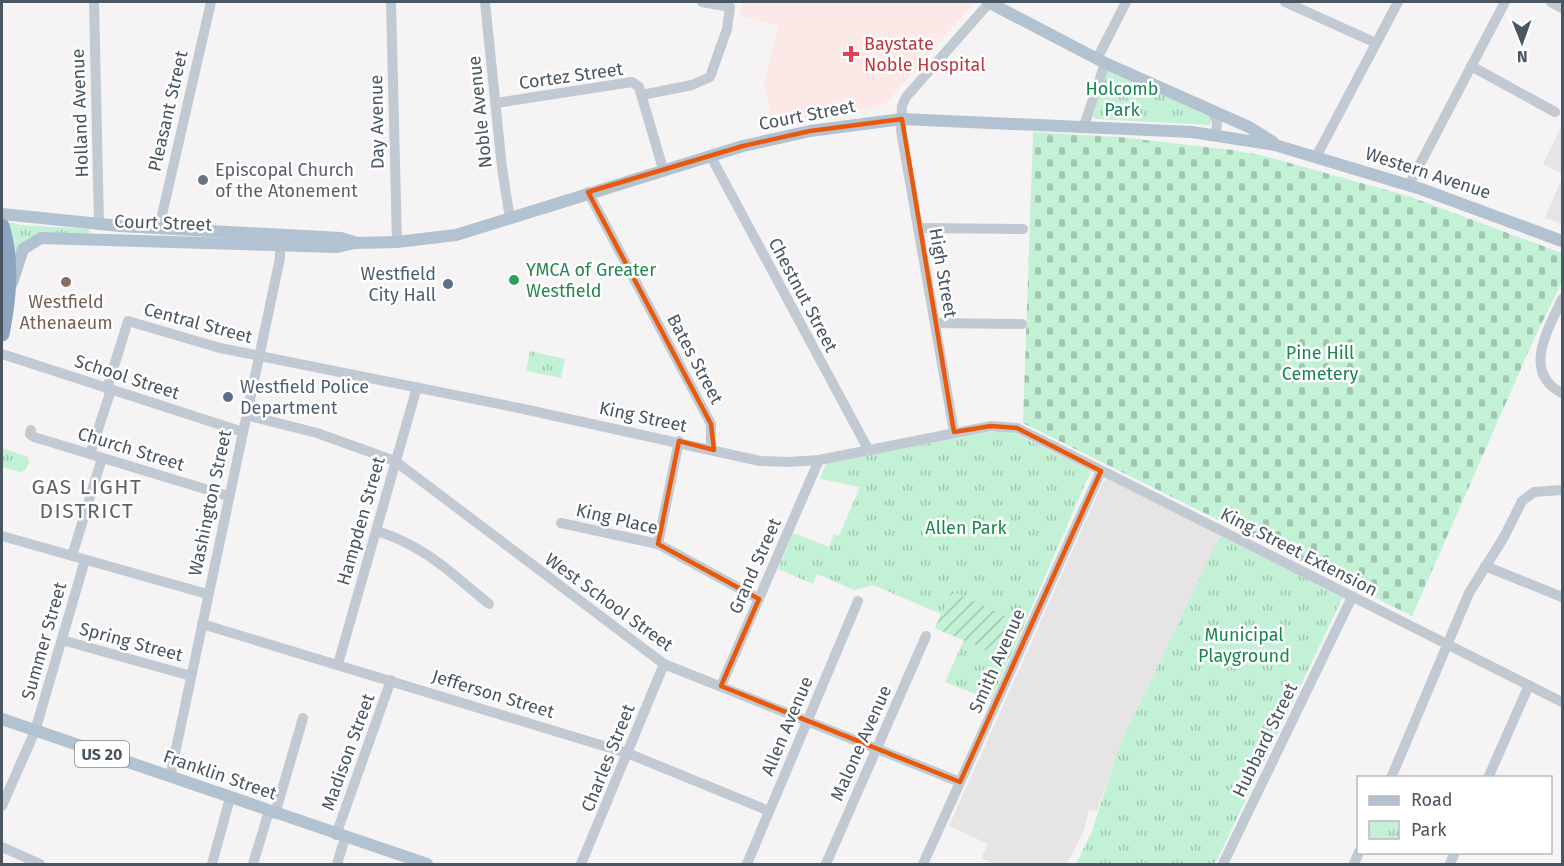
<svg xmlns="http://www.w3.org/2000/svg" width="1564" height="866" font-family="'Fira Sans',sans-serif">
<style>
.education{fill:#e6e4e5}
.medical{fill:#fce8e6}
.cemetery{fill:url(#cemetery-stones)}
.park{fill:url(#park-tufts)}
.garden{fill:url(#garden-furrows)}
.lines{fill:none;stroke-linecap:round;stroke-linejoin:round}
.minor{stroke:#c1cad2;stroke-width:10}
.major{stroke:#b3c2d1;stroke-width:12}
.highway{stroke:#8ba5c1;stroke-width:15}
.marked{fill:none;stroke:#e8590c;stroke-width:4.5;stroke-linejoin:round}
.health-dot{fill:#e0444e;stroke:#fff;stroke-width:2}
.worship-dot{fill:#6b7280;stroke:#fff;stroke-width:2}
.leisure-dot{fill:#2e9e5b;stroke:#fff;stroke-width:2}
.education-dot{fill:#8d6e63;stroke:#fff;stroke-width:2}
.service-dot{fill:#5c6f8a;stroke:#fff;stroke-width:2}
.labels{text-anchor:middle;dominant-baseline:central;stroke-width:5;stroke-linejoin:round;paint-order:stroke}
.shield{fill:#fff;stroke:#808990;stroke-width:1.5}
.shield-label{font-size:16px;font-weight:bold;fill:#4a5661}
.health-label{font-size:18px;fill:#be3a42;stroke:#fff;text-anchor:start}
.street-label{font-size:18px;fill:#4a5661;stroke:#fff}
.park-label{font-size:18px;fill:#17864f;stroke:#fff}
.worship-label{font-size:18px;fill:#5b616d;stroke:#fff;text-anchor:start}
.leisure-label{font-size:18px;fill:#27864d;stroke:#fff;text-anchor:start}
.service-label{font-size:18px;fill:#4e5e75;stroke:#fff;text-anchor:end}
.education-label{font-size:18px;fill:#785e54;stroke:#fff}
.quarter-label{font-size:21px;letter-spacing:1.5px;fill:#5f6368;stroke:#fff}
</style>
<defs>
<pattern id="cemetery-stones" width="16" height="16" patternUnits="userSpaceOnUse" patternTransform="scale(1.5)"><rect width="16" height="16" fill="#c3f1d5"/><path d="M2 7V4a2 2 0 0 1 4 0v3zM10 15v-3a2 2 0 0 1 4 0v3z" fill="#a0c6b0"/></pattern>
<pattern id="park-tufts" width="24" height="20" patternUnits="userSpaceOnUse" patternTransform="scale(1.5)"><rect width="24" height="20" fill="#c3f1d5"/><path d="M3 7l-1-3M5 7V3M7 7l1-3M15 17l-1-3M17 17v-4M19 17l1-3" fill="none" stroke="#a0c6b0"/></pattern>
<pattern id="garden-furrows" width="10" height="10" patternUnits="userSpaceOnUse" patternTransform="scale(1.5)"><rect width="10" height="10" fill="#c3f1d5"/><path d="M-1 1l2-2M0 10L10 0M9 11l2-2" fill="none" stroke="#a0c6b0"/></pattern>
</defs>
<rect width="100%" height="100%" fill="#f5f3f3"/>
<!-- education -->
<g class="education">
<path d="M1562,125v49l-19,-10z"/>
<path d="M1562,178v46l-17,-6z"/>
<path d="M1105,478l115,58 -102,213 -21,62 -8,-1 -5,20 -17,34h-73l-13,-6 7,-14 -39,-18z"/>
</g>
<!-- medical -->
<path class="medical" d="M743,2h232l-89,101 -8,4 -105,21 -9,-46 14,-56 -38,-10z"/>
<!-- cemetery -->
<path class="cemetery" d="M1033,132l86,5 113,13 33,6 143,40 154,57v29l-28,57 -122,277 -389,-193z"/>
<!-- park -->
<g class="park">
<path d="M1109,70l96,42 6,5 -1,8 -113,-6 -4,-2 13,-46z"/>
<path d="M4,221l17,4 68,4 1,4c-28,5 -59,-9 -76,21z"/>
<path d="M530,351l35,8 -4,19 -35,-7z"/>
<path d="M1006,429l85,42 -100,229 -46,-18 19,-42 -29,-12 6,-14 -68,-29 -19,5 -37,-16 -4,10 -35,-15 15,-36 36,14 5,-13 5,2 21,-49 -40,-8 6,-16z"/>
<path d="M2,448l26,9 1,6 -4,7 -6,2 -17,-5z"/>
<path d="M1220,536l123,61 -128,267h-139l16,-33 26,-82z"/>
</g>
<!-- garden -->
<path class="garden" d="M952,591l72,34 -15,35 -74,-32z"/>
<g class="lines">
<!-- minor -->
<g class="minor">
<path d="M94,2l5,222"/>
<path d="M391,2l6,240"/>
<path d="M485,2l17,166 8,51"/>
<path d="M1285,2l91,41"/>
<path d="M1551,2l11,6"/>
<path d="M1097,59l29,-57"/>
<path d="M1471,66l84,46"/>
<path d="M642,95l50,-10 18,-8 17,-48 3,-22 -28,-5"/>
<path d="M496,103l136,-21 7,5 24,82"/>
<path d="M1211,109l6,12 -1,15"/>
<path d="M1084,126l21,-63"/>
<path d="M710,155l158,294"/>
<path d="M1316,157l82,-155"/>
<path d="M1409,185l96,-183"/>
<path d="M588,192l123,232v25"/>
<path d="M159,228l52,-226"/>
<path d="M918,228l105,1"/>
<path d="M1562,299c-13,29 -41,73 0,94"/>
<path d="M935,323l87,1"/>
<path d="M2,354l241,78"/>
<path d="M107,389l21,-68 92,27 299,60 241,53 28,1 31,-2 172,-34 26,2 545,274"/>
<path d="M246,415l71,18 78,28 269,203 296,118"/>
<path d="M31,430l-1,4 4,3 194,59"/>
<path d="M954,432l-53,-301 1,-25 4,-9 84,-95"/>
<path d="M90,454l21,-64"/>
<path d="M561,523l97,21 101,55"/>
<path d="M377,531c48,15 74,42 112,73"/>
<path d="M2,536l205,58"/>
<path d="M658,544l21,-103"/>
<path d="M72,556l30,-98"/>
<path d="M1485,566l77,31"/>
<path d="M202,624l425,129 142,58"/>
<path d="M62,640l129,36"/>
<path d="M338,664l79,-277"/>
<path d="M721,686l98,-226"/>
<path d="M170,777l110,-519v-19"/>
<path d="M1391,778l78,-185 35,-56 18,-36 12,-9 28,-2"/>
<path d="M1488,778l41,-93"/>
<path d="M2,806l33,-75 50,-171"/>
<path d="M275,814l28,-96"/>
<path d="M336,835l55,-155"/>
<path d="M2,847l38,17"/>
<path d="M212,864l18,-66"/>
<path d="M253,864l16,-53"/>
<path d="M337,864l8,-26"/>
<path d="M581,864l83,-200"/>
<path d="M747,864l111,-263"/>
<path d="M826,864l100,-228"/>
<path d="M923,864l178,-393"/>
<path d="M1223,864l129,-267"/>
<path d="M1354,864l5,-12"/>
<path d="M1450,864l5,-12"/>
</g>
<!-- major -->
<g class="major">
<path d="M988,2l117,61 144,64 24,15"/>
<path d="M2,214l118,12 221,12 13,4"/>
<path d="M12,283l11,-34 18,-11 296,9 18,-4 42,-1 59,-7 287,-89 67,-15 92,-12 290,13 83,13 146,44 141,52"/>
<path d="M2,719l425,145"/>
</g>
<!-- highway -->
<path class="highway" d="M2,226c11,35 7,73 0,108"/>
</g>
<!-- marked area -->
<path class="marked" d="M902,119l52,313 37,-6 26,2 84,43 -141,311 -239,-96 38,-87 -101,-55 21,-103 35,9 -3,-26 -123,-232 155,-46 67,-15z"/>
<!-- markers -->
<path class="health-dot" d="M848 45h6v6h6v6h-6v6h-6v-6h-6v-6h6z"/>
<circle class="worship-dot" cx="203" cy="180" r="6"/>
<circle class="leisure-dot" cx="514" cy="280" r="6"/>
<circle class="education-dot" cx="66" cy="282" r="6"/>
<g class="service-dot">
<circle cx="448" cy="284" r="6"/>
<circle cx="228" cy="397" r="6"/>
</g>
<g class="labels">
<!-- shield labels -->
<rect class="shield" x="75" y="741" width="54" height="26" rx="4.5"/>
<g class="shield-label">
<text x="102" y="754">US 20</text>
</g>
<!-- health labels -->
<g class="health-label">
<text x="864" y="44">Baystate<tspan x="864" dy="21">Noble Hospital</tspan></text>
</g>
<!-- street labels -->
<g class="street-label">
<text transform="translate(571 76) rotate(-8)">Cortez Street</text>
<text transform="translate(168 111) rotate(-77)">Pleasant Street</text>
<text transform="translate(480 112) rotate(-96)">Noble Avenue</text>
<text transform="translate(80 113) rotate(-92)">Holland Avenue</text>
<text transform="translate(807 115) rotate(-11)">Court Street</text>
<text transform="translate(377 122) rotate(-91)">Day Avenue</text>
<text transform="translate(1428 173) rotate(18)">Western Avenue</text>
<text transform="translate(163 223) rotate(2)">Court Street</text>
<text transform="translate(943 273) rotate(80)">High Street</text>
<text transform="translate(803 295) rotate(62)">Chestnut Street</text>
<text transform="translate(198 323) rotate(15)">Central Street</text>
<text transform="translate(695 359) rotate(62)">Bates Street</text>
<text transform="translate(127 377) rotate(18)">School Street</text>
<text transform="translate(643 417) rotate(12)">King Street</text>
<text transform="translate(131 449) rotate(17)">Church Street</text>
<text transform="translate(210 503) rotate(-78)">Washington Street</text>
<text transform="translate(617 519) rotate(13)">King Place</text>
<text transform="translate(361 521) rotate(-74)">Hampden Street</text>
<text transform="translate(1299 552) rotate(27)">King Street Extension</text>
<text transform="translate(755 566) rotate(-66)">Grand Street</text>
<text transform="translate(609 602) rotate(36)">West School Street</text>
<text transform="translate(44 641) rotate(-74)">Summer Street</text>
<text transform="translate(131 642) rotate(15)">Spring Street</text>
<text transform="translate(997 661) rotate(-66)">Smith Avenue</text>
<text transform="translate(493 694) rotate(17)">Jefferson Street</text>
<text transform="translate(787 726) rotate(-67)">Allen Avenue</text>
<text transform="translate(1265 740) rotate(-64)">Hubbard Street</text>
<text transform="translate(861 743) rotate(-66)">Malone Avenue</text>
<text transform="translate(348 752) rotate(-70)">Madison Street</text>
<text transform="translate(608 758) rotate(-68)">Charles Street</text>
<text transform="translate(220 775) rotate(19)">Franklin Street</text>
</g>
<!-- park labels -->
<g class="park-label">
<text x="1122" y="89">Holcomb<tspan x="1122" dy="21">Park</tspan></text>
<text x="1320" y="353">Pine Hill<tspan x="1320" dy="21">Cemetery</tspan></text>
<text x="966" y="528">Allen Park</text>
<text x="1244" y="635">Municipal<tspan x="1244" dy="21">Playground</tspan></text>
</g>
<!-- worship labels -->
<g class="worship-label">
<text x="215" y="170">Episcopal Church<tspan x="215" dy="21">of the Atonement</tspan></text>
</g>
<!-- leisure labels -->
<g class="leisure-label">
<text x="526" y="270">YMCA of Greater<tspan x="526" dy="21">Westfield</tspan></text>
</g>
<!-- service labels -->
<g class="service-label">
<text x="436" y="274">Westfield<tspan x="436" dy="21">City Hall</tspan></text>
<text x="240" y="387" text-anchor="start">Westfield Police<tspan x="240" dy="21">Department</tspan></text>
</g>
<!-- education labels -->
<g class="education-label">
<text x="66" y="302">Westfield<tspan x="66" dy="21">Athenaeum</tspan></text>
</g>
<!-- quarter labels -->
<g class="quarter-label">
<text x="87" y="487">GAS LIGHT<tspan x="87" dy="24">DISTRICT</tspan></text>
</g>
</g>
<!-- border -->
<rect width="1564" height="866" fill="none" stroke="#4a5661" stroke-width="6"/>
<!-- legend -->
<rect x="1357" y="776" width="195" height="78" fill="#ffffff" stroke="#b7bbc0" stroke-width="1.5"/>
<rect x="1369" y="796" width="30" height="9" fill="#b3c2d1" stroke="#b7bbc0" stroke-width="1.5"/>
<text x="1411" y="806" font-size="18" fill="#4a5661">Road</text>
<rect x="1369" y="821" width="30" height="18" fill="url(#park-tufts)" stroke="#b7bbc0" stroke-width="1.5"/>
<text x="1411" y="836" font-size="18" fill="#4a5661">Park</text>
<!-- north arrow -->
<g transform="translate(1522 42) rotate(179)" stroke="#ffffff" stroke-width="4.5" paint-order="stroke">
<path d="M0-4.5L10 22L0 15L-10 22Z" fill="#4a5661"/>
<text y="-9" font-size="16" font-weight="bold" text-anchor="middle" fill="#4a5661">N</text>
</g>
</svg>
